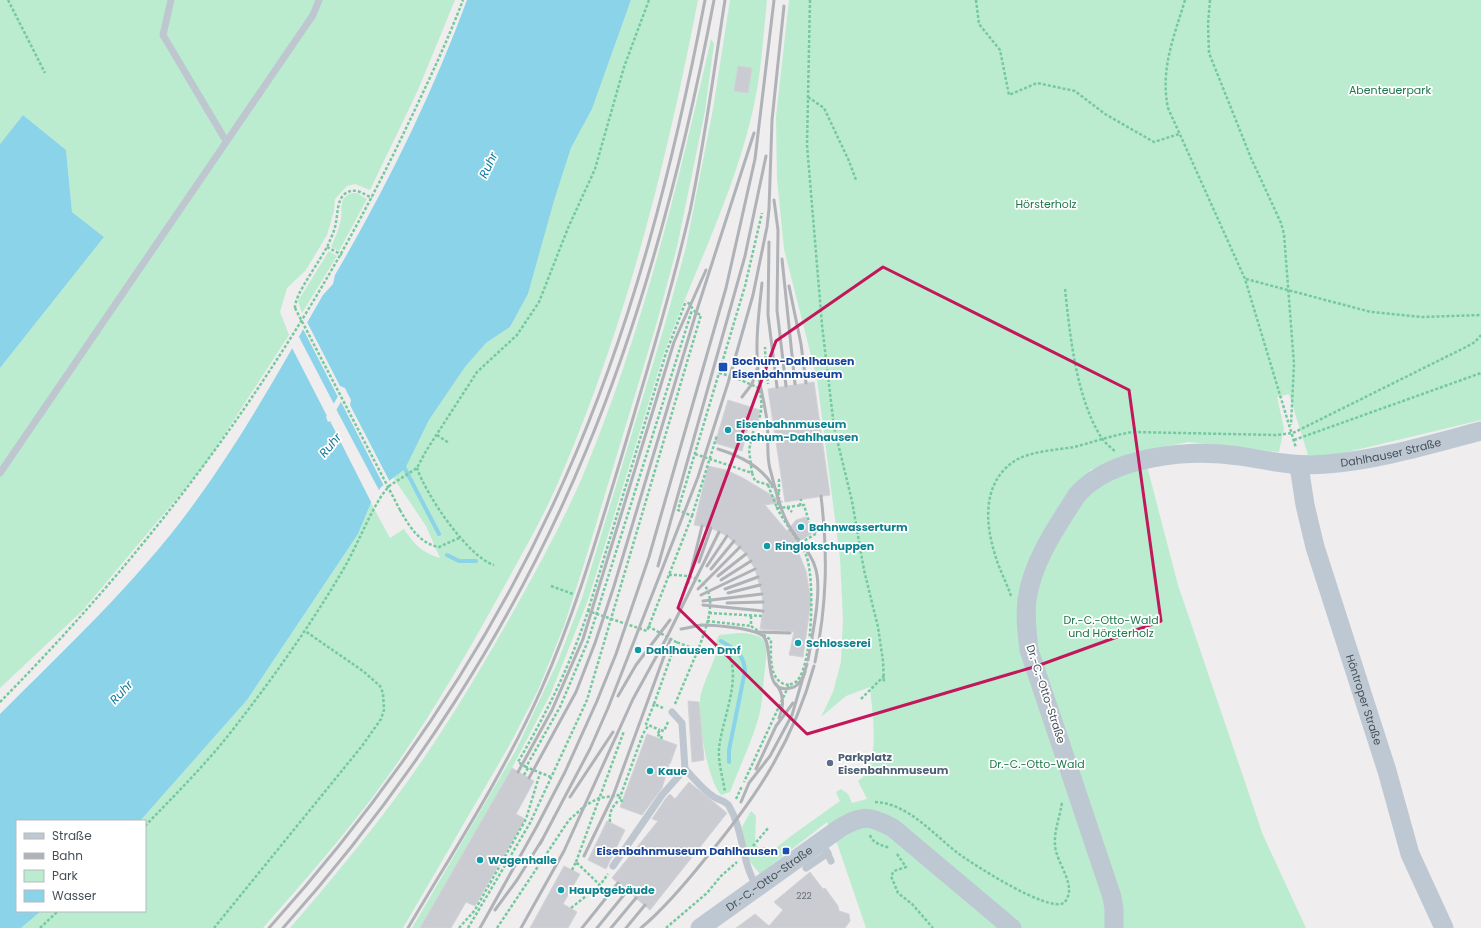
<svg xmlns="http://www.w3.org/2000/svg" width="1481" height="928" font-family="Poppins,sans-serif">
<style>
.green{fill:#bbeccf}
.water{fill:#8ad3e8;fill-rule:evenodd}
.pier{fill:#efeded}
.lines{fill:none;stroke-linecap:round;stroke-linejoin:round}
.stream{stroke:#8ad3e8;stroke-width:4}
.building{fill:#caccd1;stroke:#d1d3d8}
.path{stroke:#75c9a0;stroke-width:2.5;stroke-dasharray:3 2;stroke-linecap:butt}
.lane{stroke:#bec7cf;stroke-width:7}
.secondary{stroke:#bec8d3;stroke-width:19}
.rail{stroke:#afb2b7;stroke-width:3}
.path-bridge{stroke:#75c9a0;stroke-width:2.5;stroke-dasharray:3 2;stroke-linecap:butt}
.marked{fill:none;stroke:#c2185b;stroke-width:3;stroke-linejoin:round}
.transit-dot{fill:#1a4fb4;stroke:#fff;stroke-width:1.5}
.culture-dot{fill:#0f9aa8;stroke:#fff;stroke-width:1.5}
.service-dot{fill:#5c6f8a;stroke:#fff;stroke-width:1.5}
.labels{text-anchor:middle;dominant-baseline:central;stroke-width:3.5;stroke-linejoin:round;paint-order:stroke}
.number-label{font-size:9px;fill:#676f77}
.park-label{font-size:11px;fill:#1a7749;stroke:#fff}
.transit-label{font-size:11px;font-weight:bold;fill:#164399;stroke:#fff;text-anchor:start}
.culture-label{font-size:11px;font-weight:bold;fill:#0d838f;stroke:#fff;text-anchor:start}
.street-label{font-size:11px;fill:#465059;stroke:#fff}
.service-label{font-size:11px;font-weight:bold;fill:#4e5e75;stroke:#fff;text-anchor:start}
.water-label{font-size:12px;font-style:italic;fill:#117b9a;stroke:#fff}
</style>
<rect width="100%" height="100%" fill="#efeded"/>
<!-- green -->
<g class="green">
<path d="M0,0h455l-37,90 -48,100 -15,-6 -8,2 -12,13 -1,12 -7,24 -21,35 -19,18 -7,24 9,23 -85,131 -121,144 -83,78v-320l104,-131 -32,-25 -6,-62 -43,-35 -23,29z"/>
<path d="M631,0h67c-31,160 -71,321 -135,471 -16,39 -37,76 -57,112 -38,69 -77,137 -123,200 -37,51 -79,98 -120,145h-242l20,-17h104v-90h-5l107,-121 111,-166 13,-31 19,35 14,-9c11,16 17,23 36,29l-14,-32 -33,-49 12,-8 24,-49 36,-53 21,-24 24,-16 18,-33 26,-93 17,-53 21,-39z"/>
<path d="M730,0h37c-4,38 -6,77 -15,114 -20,85 -60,161 -89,242l-75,244 -37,93 -39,75 -92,160h-8l104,-178 42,-89 24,-63 83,-274 21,-77 27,-138z"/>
<path d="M789,0h692v420l-146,35h-27l-19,-61 -12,3 7,31 -5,24 -91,-10 -43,9 -55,19 -7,29 19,-18 45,-15 31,119 85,250 43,93h-440l-29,-85 -10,-21 -67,52 -12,-15 -4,-16 -2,-16 9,-16 5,5 -1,28 3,3h7l6,5 20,-16 49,-35 -4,-9 5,-3 7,5 4,9 15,-4 -9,-18c24,-15 14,-69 12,-94l-24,9 -25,21 12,-25 8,-30 2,-43 -3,-61 -23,-179 -33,-130 -7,-71 -1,-61z"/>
<path d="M711,39l3,5 -9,67 -28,136 -20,75 -73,242 -20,62 -26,64 -29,56 -106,182h-113c50,-58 99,-117 142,-182 30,-45 58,-93 85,-141 23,-41 45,-82 64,-125 60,-142 96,-291 130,-441z"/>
<path d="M357,193l10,6 -28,52 -8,-4c4,-9 8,-18 10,-28 1,-7 -1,-17 4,-22 4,-4 8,-4 12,-4z"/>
<path d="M329,251l8,5 -35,57 -4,-12z"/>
<path d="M739,633c7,0 21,1 25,8 5,8 1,20 1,28 -2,14 -2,29 -5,43 -7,28 -20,53 -30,80l-9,3c-14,-16 -23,-73 -21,-95 1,-13 12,-33 16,-46l-4,-2 7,-17z"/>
</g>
<!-- water -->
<g class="water">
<path d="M467,0h164l-39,109 -21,39 -17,53 -26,93 -18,33 -24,16 -21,24 -36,53 -24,49 -24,18 -10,16 -13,31 -111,166 -107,121h-123v90h24l-20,17h-21v-214c68,-68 140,-135 196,-213 48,-66 87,-137 127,-206l10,-11 2,-9c51,-87 97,-180 132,-275zM341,391l5,2 -16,28 -2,1 -2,-5z"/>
<path d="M23,115l43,35 6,62 32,25 -104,131v-224z"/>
</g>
<!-- pier -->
<g class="pier">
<path d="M306,320l34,66 5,2 6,12 -1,5 40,77 -6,4 -44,-86 4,-7 -5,6 -37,-72z"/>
<path d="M298,335l37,71 -7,12 -37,-72z"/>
<path d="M335,407l45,85 -8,12 -43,-85z"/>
</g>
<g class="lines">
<!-- stream -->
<g class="stream">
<path d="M403,465l36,69"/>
<path d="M447,555l12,6h17"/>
<path d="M721,641c14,8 23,13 24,30l-16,79v12"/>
</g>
</g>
<!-- building -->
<g class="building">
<path d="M738,66l14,2 -4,25 -14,-2z"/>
<path d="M814,382l16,113 -45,7 -17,-113z"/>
<path d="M728,400l32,10 -4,16 -7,-2 -7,27 -27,-8z"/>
<path d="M708,466l18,4 17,8 40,24 -18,3 22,26 9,-11 10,-3 8,15 -19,12 11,27 5,30 -8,56 -14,-2 5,-23 -34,-3 3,-18 -1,-17 -7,-25 -9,-15 -19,-18 -16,-8 -17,-3z"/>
<path d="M688,701l11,1 5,58 -12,2z"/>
<path d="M647,734l30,11 -7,19h-2l1,1 -7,23 -20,27 -22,-8z"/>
<path d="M512,768l22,13 -18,33 9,5 -50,87 -9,-4 -15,26h-31z"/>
<path d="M689,782l38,31 -77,97 -38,-32 46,-57 -6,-2 14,-21 4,-4 5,5z"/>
<path d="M607,821l18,9 -19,39 -18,-9z"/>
<path d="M564,866l16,8 -17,30 14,8 -9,16h-38z"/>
<path d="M810,872l13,17 2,-1 13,18 1,5 10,3 1,7 -5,7h-109l19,-14 14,12 14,-16 -9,-8z"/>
</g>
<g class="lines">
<!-- path -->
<g class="path">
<path d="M8,0l37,73"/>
<path d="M810,0l-3,145 15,180 12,102 18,74 12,69 14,57 5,34 1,22"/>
<path d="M976,0l3,24 21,26 9,45 28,-12 38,8 30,23 49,28 25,-8"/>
<path d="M1185,0c-11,37 -25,69 -17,108l77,171 51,169"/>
<path d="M1210,0l-2,24 1,29 42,105 30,65 3,11 10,130 -3,61"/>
<path d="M808,97l16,11 25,53 7,19"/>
<path d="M327,247l15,8"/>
<path d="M1246,279l125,33 51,5 59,-2"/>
<path d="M1065,289c5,46 11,108 36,148 4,6 10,11 15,15"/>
<path d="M295,308c-1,-13 26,-48 33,-63 3,-7 7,-15 8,-23 2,-10 1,-23 10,-29 9,-6 18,1 26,5"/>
<path d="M766,368l2,16"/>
<path d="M719,373l15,4 25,11c4,18 3,23 -3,41l-2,-1 -5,22 3,23"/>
<path d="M759,388l7,-20 -1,-21"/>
<path d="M437,435l12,8"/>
<path d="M1294,440l187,-67"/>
<path d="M695,454l57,19 3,8c17,5 29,6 22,27 9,17 21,31 29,47 9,22 7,109 -9,126 -2,2 -6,3 -8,4l-45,97"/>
<path d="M417,468c9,27 51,89 77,97"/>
<path d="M768,485l9,23 10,-1 5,5"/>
<path d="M779,492v-12h3"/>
<path d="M800,506l1,-7"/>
<path d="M787,507l17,-2 6,20 7,8 -18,11"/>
<path d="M400,510c9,16 20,34 39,37l20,-9"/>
<path d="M692,516l25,-81"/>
<path d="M669,575c7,0 15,0 22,2 33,10 15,51 7,73l-22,-8"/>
<path d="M551,586l22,8"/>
<path d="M1011,596c-5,-15 -13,-29 -17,-45 -10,-33 -10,-73 24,-92 16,-8 38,-9 56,-12 20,-5 38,-12 59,-15l143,3 17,-2 171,-85 11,-6 6,-7"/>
<path d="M588,611l78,-258 20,-52"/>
<path d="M709,613l53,3"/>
<path d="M751,616v10l20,14c0,15 -3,43 18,45"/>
<path d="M707,621l44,5"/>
<path d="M648,626l28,16 -22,62 9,4"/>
<path d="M723,648l5,3c14,30 -6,67 -9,98 -1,14 4,29 6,43"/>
<path d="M861,699l23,-23"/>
<path d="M0,702c164,-166 294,-345 397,-555 23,-48 47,-97 66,-147"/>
<path d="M654,704l-8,20 14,6"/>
<path d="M675,704l23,-54"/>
<path d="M661,739l1,-3 -5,-1 3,-5 4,1 4,-9"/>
<path d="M526,767l-8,-5c28,-48 53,-98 70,-151l59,20 45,-115 -14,-6 67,-224 17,-73"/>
<path d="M524,775l4,-7"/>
<path d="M551,777l-25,-10 34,-60 28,-66 104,-331"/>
<path d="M736,799l6,-13"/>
<path d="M623,801l-4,-1 24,-66 5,-8"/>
<path d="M875,802c33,1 60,34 84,52 17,12 88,58 105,49 15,-17 -8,-39 -9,-58 -1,-15 5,-28 7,-43"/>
<path d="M610,822c-1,-10 2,-15 9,-22"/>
<path d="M145,826c28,-29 57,-58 82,-89 41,-52 79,-105 113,-162 16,-26 26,-55 42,-80l7,-9 28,-18 9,-17 51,-79 40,-37 22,-33 29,-74 27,-59 29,-102 25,-67"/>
<path d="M870,835c3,9 12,10 20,13"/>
<path d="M753,846l16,-19"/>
<path d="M897,854l9,13 -12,4 -3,5 7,17 14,11 21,24"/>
<path d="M576,862l48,-131"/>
<path d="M572,870l4,-8 24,23 8,-11"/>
<path d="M571,908l29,-23"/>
<path d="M40,928l18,-17"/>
<path d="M214,928l148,-182 19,-27 3,-9 -1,-17 -3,-7 -17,-15 -58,-40"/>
<path d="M459,928l16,-18 51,-91 14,-46"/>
<path d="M468,928l62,-105 57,-123 114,-385 -5,-2 -9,-12"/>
<path d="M497,928l72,-108 17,-15 13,-7 21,-3"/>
<path d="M666,928l41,-35 14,-17 16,-14"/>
</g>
<!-- lane -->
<g class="lane">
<path d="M171,0l-8,35 63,106"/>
<path d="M0,473l313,-458 6,-15"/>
<path d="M672,712l10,11 3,46c9,9 18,21 29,28 4,3 12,4 15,9 15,25 12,56 28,81"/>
<path d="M826,850l5,11"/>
<path d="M613,866l49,-71 23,-26"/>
<path d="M806,868l22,-15"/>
</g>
<!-- secondary -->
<g class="secondary">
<path id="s1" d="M1299,466l6,39 10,42 72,224 23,83 34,74"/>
<path id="s2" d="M700,928l140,-100c23,-13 29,-13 53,0l119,100"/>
<path id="s3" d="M1114,928v-19l-2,-12 -83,-247c-2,-17 -4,-33 -2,-50 5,-38 30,-74 50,-105 35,-40 113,-46 163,-39 30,5 56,11 87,8 52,-4 104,-20 154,-33"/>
</g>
<!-- rail -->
<g class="rail">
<path d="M774,200l4,30 -1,80 9,76"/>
<path d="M769,242l-1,73 9,72"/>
<path d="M782,259l13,125"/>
<path d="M762,283c-3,29 -7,58 -4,88 2,17 7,33 9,50 2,17 -1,33 3,48 5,18 9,39 18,55 8,16 24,28 28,46 6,23 -4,66 -8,90"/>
<path d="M789,286l12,58 5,39"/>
<path d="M742,397l10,-13 5,-15"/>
<path d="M718,449c22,7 43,17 55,37"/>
<path d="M699,562l12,-34"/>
<path d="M658,566l87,-310 21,-100"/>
<path d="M707,566l20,-30"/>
<path d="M711,569l23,-28"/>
<path d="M718,576l28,-22"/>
<path d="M721,580l30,-19"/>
<path d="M688,583l14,-57"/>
<path d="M698,589l42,-42"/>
<path d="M725,589l33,-12"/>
<path d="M728,593l32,-8"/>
<path d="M701,595l54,-26"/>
<path d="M703,601l59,-7"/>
<path d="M727,603l36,-1"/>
<path d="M703,605l60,6"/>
<path d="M681,629c7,-1 14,-3 21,-4 12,0 52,3 61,11 12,10 -3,63 31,51 6,-3 9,-9 11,-15"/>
<path d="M758,632l32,1"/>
<path d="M815,662c12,-58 13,-107 6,-166"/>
<path d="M776,684c8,10 8,22 3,34"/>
<path d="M618,696l18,-31 34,-45"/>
<path d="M756,769l20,-43 17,-23"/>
<path d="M518,772l34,-62 31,-71 91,-297 32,-72"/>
<path d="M529,778l47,-86 19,-49 19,-57 82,-273 58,-180"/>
<path d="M570,797l43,-65"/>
<path d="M741,802l8,-19 21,-27 22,-41 15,-51"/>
<path d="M540,844l50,-95 18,-41 90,-231 30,-94 25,-88 14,-68 2,-18 3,-89 12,-114"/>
<path d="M584,856l29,-60 57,-156"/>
<path d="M495,910l22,-30 25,-40"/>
<path d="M269,928c121,-135 224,-286 297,-452 67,-151 108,-314 139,-476"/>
<path d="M283,928c126,-141 231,-303 303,-477 60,-144 99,-298 128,-451"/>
<path d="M408,928c46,-78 96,-155 133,-238 34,-76 57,-156 81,-235 24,-81 49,-162 68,-244 15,-70 24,-141 35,-211"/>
<path d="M480,928l57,-102 28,-54 32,-71 19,-47 33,-97 77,-269 29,-129 19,-159"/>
<path d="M521,928l43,-77 69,-152 34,-62 52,-105"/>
<path d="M582,928l36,-45"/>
<path d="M597,928l30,-37"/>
<path d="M611,928l25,-30"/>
<path d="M626,928l19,-23"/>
<path d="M641,928c24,-20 44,-44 64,-69 50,-60 88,-116 109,-193"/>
</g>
<!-- path-bridge -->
<path class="path-bridge" d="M295,308l105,202"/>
</g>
<!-- marked area -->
<path class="marked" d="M883,267l246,123 32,231 -124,45 -230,68 -129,-126 98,-267z"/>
<!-- markers -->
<g class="transit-dot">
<rect x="718" y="362" width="10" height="10" rx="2"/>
<rect x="782" y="847" width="8" height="8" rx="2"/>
</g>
<g class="culture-dot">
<circle cx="728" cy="430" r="4"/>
<circle cx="801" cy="527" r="4"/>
<circle cx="767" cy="546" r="4"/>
<circle cx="798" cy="643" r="4"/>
<circle cx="638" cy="650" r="4"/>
<circle cx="650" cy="771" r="4"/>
<circle cx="480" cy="860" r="4"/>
<circle cx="561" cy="890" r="4"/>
</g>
<circle class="service-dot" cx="830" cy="763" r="4"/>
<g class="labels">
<!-- number labels -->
<g class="number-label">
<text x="804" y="896">222</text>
</g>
<!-- park labels -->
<g class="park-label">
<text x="1390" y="90">Abenteuerpark</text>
<text x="1046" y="204">Hörsterholz</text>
<text x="1111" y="620">Dr.-C.-Otto-Wald<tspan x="1111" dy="13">und Hörsterholz</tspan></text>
<text x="1037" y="764">Dr.-C.-Otto-Wald</text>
</g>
<!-- transit labels -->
<g class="transit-label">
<text x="732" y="361">Bochum-Dahlhausen<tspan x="732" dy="13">Eisenbahnmuseum</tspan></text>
<text x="778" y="851" text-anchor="end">Eisenbahnmuseum Dahlhausen</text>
</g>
<!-- culture labels -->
<g class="culture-label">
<text x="736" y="424">Eisenbahnmuseum<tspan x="736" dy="13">Bochum-Dahlhausen</tspan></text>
<text x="809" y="527">Bahnwasserturm</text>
<text x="775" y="546">Ringlokschuppen</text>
<text x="806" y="643">Schlosserei</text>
<text x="646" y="650">Dahlhausen Dmf</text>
<text x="658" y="771">Kaue</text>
<text x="488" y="860">Wagenhalle</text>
<text x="569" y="890">Hauptgebäude</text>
</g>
<!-- street labels -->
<g class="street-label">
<text stroke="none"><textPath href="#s3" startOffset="785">Dahlhauser Straße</textPath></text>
<text transform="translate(1046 694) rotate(72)">Dr.-C.-Otto-Straße</text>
<text stroke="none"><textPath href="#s1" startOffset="243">Höntroper Straße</textPath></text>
<text stroke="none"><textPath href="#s2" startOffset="85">Dr.-C.-Otto-Straße</textPath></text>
</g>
<!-- service labels -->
<g class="service-label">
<text x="838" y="757">Parkplatz<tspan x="838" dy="13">Eisenbahnmuseum</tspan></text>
</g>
<!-- water labels -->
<g class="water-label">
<text transform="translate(488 165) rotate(-65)">Ruhr</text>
<text transform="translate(330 445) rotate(-50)">Ruhr</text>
<text transform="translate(121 692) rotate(-47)">Ruhr</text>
</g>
</g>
<!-- legend -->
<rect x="16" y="820" width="130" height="92" fill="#ffffff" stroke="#b5b9bd"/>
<rect x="24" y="833" width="20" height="6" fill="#bec8d3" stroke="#b5b9bd"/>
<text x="52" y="840" font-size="12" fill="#465059">Straße</text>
<rect x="24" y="853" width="20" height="6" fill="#afb2b7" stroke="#b5b9bd"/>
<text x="52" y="860" font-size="12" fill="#465059">Bahn</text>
<rect x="24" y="870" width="20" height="12" fill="#bbeccf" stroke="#b5b9bd"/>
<text x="52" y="880" font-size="12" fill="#465059">Park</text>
<rect x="24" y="890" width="20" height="12" fill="#8ad3e8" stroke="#b5b9bd"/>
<text x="52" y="900" font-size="12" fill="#465059">Wasser</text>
</svg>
